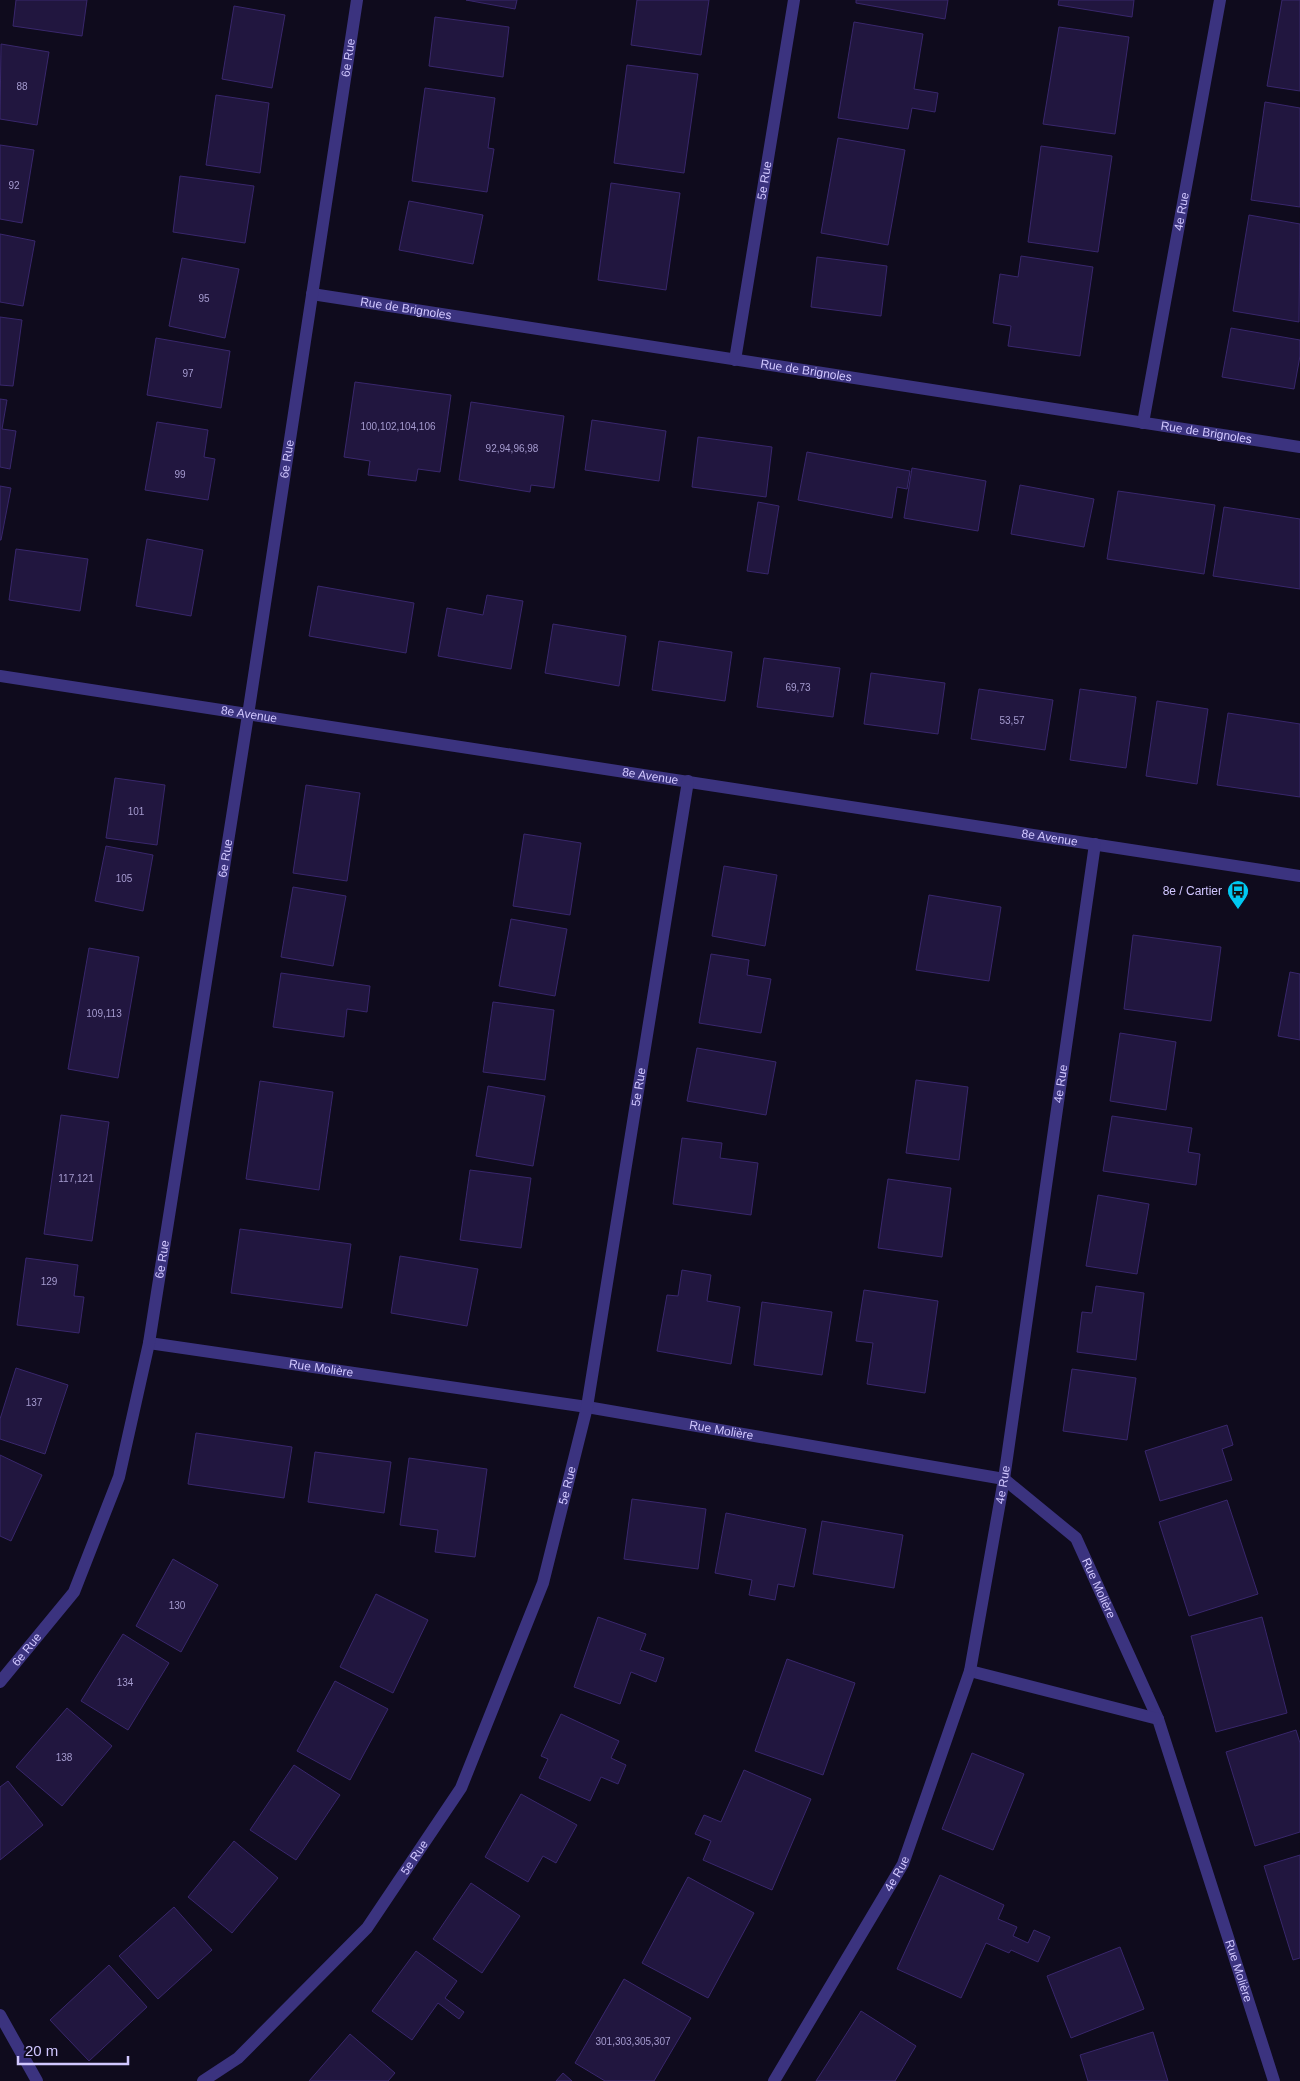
<svg xmlns="http://www.w3.org/2000/svg" width="1300" height="2081" font-family="Helvetica,sans-serif">
<style>
.building{fill:#21163f;stroke:#39276c}
.lines{fill:none;stroke-linecap:round;stroke-linejoin:round}
.street{stroke:#3b337f;stroke-width:12}
.labels{text-anchor:middle;dominant-baseline:central;stroke-width:4.5;stroke-linejoin:round;paint-order:stroke}
.number-label{font-size:10px;fill:#a59bcf}
.street-label{font-size:12px;fill:#d1c7ff;stroke:#0f0b1d}
.poi-label{font-size:12px;fill:#d1c7ff;stroke:#0f0b1d;text-anchor:end}
</style>
<rect width="100%" height="100%" fill="#0f0b1d"/>
<!-- building -->
<g class="building">
<path d="M16,0h71l-5,36 -69,-10z"/>
<path d="M466,0h51l-2,9z"/>
<path d="M637,0h72l-8,55 -70,-10z"/>
<path d="M856,0h92l-3,19 -89,-16z"/>
<path d="M1059,0h75l-2,17 -74,-12z"/>
<path d="M1282,0h18v91l-33,-5z"/>
<path d="M234,6l51,9 -13,73 -50,-9z"/>
<path d="M435,17l74,10 -6,50 -74,-11z"/>
<path d="M854,22l69,12 -9,55 24,4 -3,19 -23,-4 -4,21 -70,-11z"/>
<path d="M1059,27l70,10 -14,97 -72,-10z"/>
<path d="M1,44l48,8 -12,73 -37,-6z"/>
<path d="M627,65l71,9 -14,99 -70,-10z"/>
<path d="M425,88l70,10 -7,50 6,1 -7,43 -75,-11z"/>
<path d="M216,95l53,8 -9,70 -54,-8z"/>
<path d="M1265,102l35,6v99l-49,-7z"/>
<path d="M838,138l67,12 -17,95 -67,-12z"/>
<path d="M0,145l34,5 -12,73 -22,-4z"/>
<path d="M1041,146l71,10 -14,96 -70,-10z"/>
<path d="M180,176l74,10 -9,57 -72,-11z"/>
<path d="M611,183l69,10 -14,97 -68,-10z"/>
<path d="M409,201l74,14 -10,49 -74,-14z"/>
<path d="M1249,215l51,9 -1,98 -66,-11z"/>
<path d="M0,234l35,7 -12,65 -23,-4z"/>
<path d="M1021,256l72,11 -13,89 -72,-10 3,-20 -18,-3 7,-49 18,3z"/>
<path d="M817,257l70,9 -6,50 -70,-9z"/>
<path d="M182,258l57,11 -14,69 -56,-12z"/>
<path d="M0,317l22,3 -9,66 -13,-1z"/>
<path d="M1231,328l69,12v16l-6,33 -72,-12z"/>
<path d="M156,338l74,13 -9,57 -74,-13z"/>
<path d="M355,382l96,13 -11,77 -22,-3 -2,12 -48,-6 2,-14 -26,-4z"/>
<path d="M0,399l7,1 -5,29 14,2 -6,38 -10,-2z"/>
<path d="M471,402l93,14 -10,72 -23,-3 -1,7 -71,-12z"/>
<path d="M592,420l74,11 -7,50 -74,-11z"/>
<path d="M157,422l51,8 -4,27 11,2 -7,41 -63,-10z"/>
<path d="M698,437l74,10 -6,50 -74,-10z"/>
<path d="M807,452l103,19 -3,18 -10,-2 -5,31 -94,-18z"/>
<path d="M912,468l74,13 -8,50 -74,-13z"/>
<path d="M1020,485l74,14 -10,48 -73,-13z"/>
<path d="M0,486l11,2 -10,52h-1z"/>
<path d="M1118,491l97,14 -11,69 -97,-15z"/>
<path d="M758,502l21,4 -11,68 -21,-3z"/>
<path d="M1224,507l76,12v70l-87,-13z"/>
<path d="M147,539l56,11 -12,66 -55,-10z"/>
<path d="M16,549l72,10 -8,52 -71,-11z"/>
<path d="M318,586l96,17 -8,50 -97,-17z"/>
<path d="M487,595l36,6 -12,68 -73,-13 9,-48 36,7z"/>
<path d="M553,624l73,12 -7,50 -74,-13z"/>
<path d="M659,641l73,11 -7,49 -73,-11z"/>
<path d="M764,658l76,10 -7,49 -76,-10z"/>
<path d="M871,673l74,10 -7,51 -74,-10z"/>
<path d="M979,689l74,11 -8,50 -74,-11z"/>
<path d="M1080,689l56,8 -10,71 -56,-8z"/>
<path d="M1157,701l51,8 -11,75 -51,-8z"/>
<path d="M1228,713l72,11v73l-83,-12z"/>
<path d="M115,778l50,7 -8,60 -51,-7z"/>
<path d="M306,785l54,8 -13,88 -54,-8z"/>
<path d="M524,834l57,9 -11,72 -57,-9z"/>
<path d="M106,846l47,9 -10,56 -48,-10z"/>
<path d="M724,866l53,9 -12,71 -53,-10z"/>
<path d="M293,887l53,9 -13,70 -52,-9z"/>
<path d="M929,895l72,12 -12,74 -73,-11z"/>
<path d="M511,919l56,10 -12,67 -56,-10z"/>
<path d="M1133,935l88,12 -10,74 -87,-12z"/>
<path d="M89,948l50,9 -21,121 -50,-9z"/>
<path d="M711,954l38,6 -2,15 24,4 -10,54 -62,-10z"/>
<path d="M1290,972l10,2v66l-22,-4z"/>
<path d="M281,973l89,13 -3,26 -20,-3 -3,28 -71,-10z"/>
<path d="M493,1002l61,8 -9,70 -62,-8z"/>
<path d="M1120,1033l56,9 -10,68 -56,-9z"/>
<path d="M697,1048l79,14 -10,53 -79,-14z"/>
<path d="M916,1080l52,7 -9,73 -53,-7z"/>
<path d="M260,1081l73,11 -14,98 -73,-11z"/>
<path d="M488,1086l57,10 -12,70 -57,-10z"/>
<path d="M61,1115l48,7 -17,119 -48,-7z"/>
<path d="M1112,1116l80,12 -4,24 12,2 -4,31 -93,-14z"/>
<path d="M682,1138l40,5 -2,15 38,5 -7,52 -78,-11z"/>
<path d="M470,1170l61,8 -10,70 -61,-8z"/>
<path d="M888,1179l63,9 -9,69 -64,-9z"/>
<path d="M1098,1195l51,9 -12,70 -51,-8z"/>
<path d="M240,1229l111,15 -9,64 -111,-15z"/>
<path d="M400,1256l78,13 -11,57 -76,-13z"/>
<path d="M26,1258l52,7 -4,31 10,1 -5,36 -62,-8z"/>
<path d="M682,1270l29,5 -4,26 33,6 -9,57 -74,-13 10,-56 11,1z"/>
<path d="M1096,1286l48,7 -8,67 -59,-8 5,-40 10,1z"/>
<path d="M864,1290l74,11 -13,92 -58,-9 6,-41 -17,-2z"/>
<path d="M762,1302l70,10 -10,63 -68,-10z"/>
<path d="M16,1368l52,17 -23,69 -45,-15v-20z"/>
<path d="M1072,1369l64,9 -9,62 -64,-9z"/>
<path d="M1227,1425l6,20 -11,4 10,31 -72,21 -15,-50z"/>
<path d="M196,1433l96,14 -8,51 -96,-14z"/>
<path d="M315,1452l76,10 -7,51 -76,-11z"/>
<path d="M0,1455l42,20 -31,66 -11,-5z"/>
<path d="M409,1458l78,11 -12,88 -40,-5 3,-22 -38,-5z"/>
<path d="M632,1499l74,10 -8,60 -74,-10z"/>
<path d="M1227,1500l31,94 -69,22 -30,-94z"/>
<path d="M726,1513l80,16 -12,58 -16,-3 -3,16 -26,-5 3,-15 -37,-7z"/>
<path d="M822,1521l81,14 -9,53 -81,-14z"/>
<path d="M173,1559l45,26 -37,67 -45,-26z"/>
<path d="M376,1594l52,26 -35,73 -53,-26z"/>
<path d="M598,1617l48,17 -6,16 24,8 -8,24 -25,-10 -11,32 -46,-17z"/>
<path d="M1262,1617l25,96 -71,19 -25,-96z"/>
<path d="M123,1634l46,29 -41,67 -47,-29z"/>
<path d="M787,1659l68,24 -32,92 -68,-24z"/>
<path d="M335,1681l53,28 -38,71 -53,-29z"/>
<path d="M67,1708l45,38 -50,60 -46,-39z"/>
<path d="M561,1714l58,27 -8,17 15,7 -8,19 -17,-7 -11,24 -51,-23 9,-19 -7,-3z"/>
<path d="M1296,1730l4,13v89l-45,14 -29,-94z"/>
<path d="M972,1753l52,21 -31,76 -51,-21z"/>
<path d="M294,1765l46,30 -44,65 -46,-30z"/>
<path d="M744,1770l67,29 -39,91 -69,-30 8,-19 -16,-7 9,-19 17,7z"/>
<path d="M8,1781l35,44 -43,35v-73z"/>
<path d="M521,1794l56,31 -21,38 -13,-7 -15,26 -43,-25z"/>
<path d="M234,1841l44,37 -46,55 -44,-36z"/>
<path d="M1300,1855v103l-7,2 -29,-94z"/>
<path d="M940,1875l64,30 -6,14 19,8 -4,9 15,7 6,-13 16,7 -12,25 -27,-12 -2,3 -23,-10 -25,55 -64,-29z"/>
<path d="M688,1877l66,36 -46,85 -66,-35z"/>
<path d="M471,1883l49,33 -38,57 -49,-34z"/>
<path d="M174,1907l38,43 -54,49 -39,-43z"/>
<path d="M1120,1947l24,62 -73,29 -24,-62z"/>
<path d="M416,1951l41,30 -12,17 19,14 -5,7 -21,-16 -26,37 -40,-29z"/>
<path d="M109,1965l38,42 -58,54 -39,-41z"/>
<path d="M624,1979l67,39 -37,63h-49l-30,-18z"/>
<path d="M861,2011l55,35 -21,35h-79z"/>
<path d="M1153,2032l15,49h-80l-8,-26z"/>
<path d="M350,2034l45,39 -7,8h-79z"/>
<path d="M563,2073l9,8h-16z"/>
</g>
<g class="lines">
<!-- street -->
<g class="street">
<path id="s1" d="M312,294l988,153"/>
<path id="s2" d="M735,360l59,-360"/>
<path id="s3" d="M1143,423l77,-423"/>
<path id="s4" d="M0,676l1300,200"/>
<path id="s5" d="M149,1343l438,64 417,72 72,59 82,181 116,362"/>
<path d="M970,1671l188,48"/>
<path id="s6" d="M0,1682l74,-90 45,-115 30,-134 99,-628 109,-715"/>
<path d="M0,2015l37,66"/>
<path id="s7" d="M203,2081l35,-23 129,-130 94,-140 82,-205 44,-176 101,-626"/>
<path id="s8" d="M774,2081l129,-217 67,-193 34,-192 91,-635"/>
</g>
</g>
<!-- icons -->
<defs>
<g id="bus-pin" transform="scale(1.125)"><path d="M0 17L-7.5 6A9.5 9.5 0 1 1 7.5 6Z" fill="#00c9f2" stroke="#0f0b1d"/><path d="M-5-6H5V4H4V6H2V4H-2V6H-4V4H-5ZM-3.5-4V0h7V-4ZM-3.5 1.2v1.5H-2V1.2ZM2 1.2v1.5H3.5V1.2Z" fill="#111"/></g>
</defs>
<g fill-rule="evenodd">
<use href="#bus-pin" x="1238" y="891"/>
</g>
<g class="labels">
<!-- number labels -->
<g class="number-label">
<text x="22" y="86">88</text>
<text x="14" y="185">92</text>
<text x="204" y="298">95</text>
<text x="188" y="373">97</text>
<text x="398" y="426">100,102,104,106</text>
<text x="512" y="448">92,94,96,98</text>
<text x="180" y="474">99</text>
<text x="798" y="687">69,73</text>
<text x="1012" y="720">53,57</text>
<text x="136" y="811">101</text>
<text x="124" y="878">105</text>
<text x="104" y="1013">109,113</text>
<text x="76" y="1178">117,121</text>
<text x="49" y="1281">129</text>
<text x="34" y="1402">137</text>
<text x="177" y="1605">130</text>
<text x="125" y="1682">134</text>
<text x="64" y="1757">138</text>
<text x="633" y="2041">301,303,305,307</text>
</g>
<!-- street labels -->
<g class="street-label">
<text stroke="none"><textPath href="#s6" startOffset="1678">6e Rue</textPath></text>
<text stroke="none"><textPath href="#s2" startOffset="182">5e Rue</textPath></text>
<text stroke="none"><textPath href="#s3" startOffset="215">4e Rue</textPath></text>
<text stroke="none"><textPath href="#s1" startOffset="95">Rue de Brignoles</textPath></text>
<text stroke="none"><textPath href="#s1" startOffset="500">Rue de Brignoles</textPath></text>
<text stroke="none"><textPath href="#s1" startOffset="905">Rue de Brignoles</textPath></text>
<text stroke="none"><textPath href="#s6" startOffset="1272">6e Rue</textPath></text>
<text stroke="none"><textPath href="#s4" startOffset="252">8e Avenue</textPath></text>
<text stroke="none"><textPath href="#s4" startOffset="658">8e Avenue</textPath></text>
<text stroke="none"><textPath href="#s4" startOffset="1062">8e Avenue</textPath></text>
<text stroke="none"><textPath href="#s6" startOffset="868">6e Rue</textPath></text>
<text stroke="none"><textPath href="#s8" startOffset="1051">4e Rue</textPath></text>
<text stroke="none"><textPath href="#s7" startOffset="1120">5e Rue</textPath></text>
<text stroke="none"><textPath href="#s6" startOffset="462">6e Rue</textPath></text>
<text stroke="none"><textPath href="#s5" startOffset="174">Rue Molière</textPath></text>
<text stroke="none"><textPath href="#s5" startOffset="579">Rue Molière</textPath></text>
<text stroke="none"><textPath href="#s8" startOffset="646">4e Rue</textPath></text>
<text stroke="none"><textPath href="#s7" startOffset="715">5e Rue</textPath></text>
<text stroke="none"><textPath href="#s5" startOffset="1014">Rue Molière</textPath></text>
<text stroke="none"><textPath href="#s6" startOffset="42">6e Rue</textPath></text>
<text stroke="none"><textPath href="#s7" startOffset="310">5e Rue</textPath></text>
<text stroke="none"><textPath href="#s8" startOffset="241">4e Rue</textPath></text>
<text stroke="none"><textPath href="#s5" startOffset="1422">Rue Molière</textPath></text>
</g>
<!-- poi labels -->
<g class="poi-label">
<text x="1222" y="891">8e / Cartier</text>
</g>
</g>
<!-- scale -->
<path d="M18 2056v8h110v-8" fill="none" stroke="#d1c7ff" stroke-width="2.5"/>
<text x="25" y="2056" font-size="15" fill="#d1c7ff" stroke="#0f0b1d" stroke-width="4" paint-order="stroke">20 m</text>
</svg>
